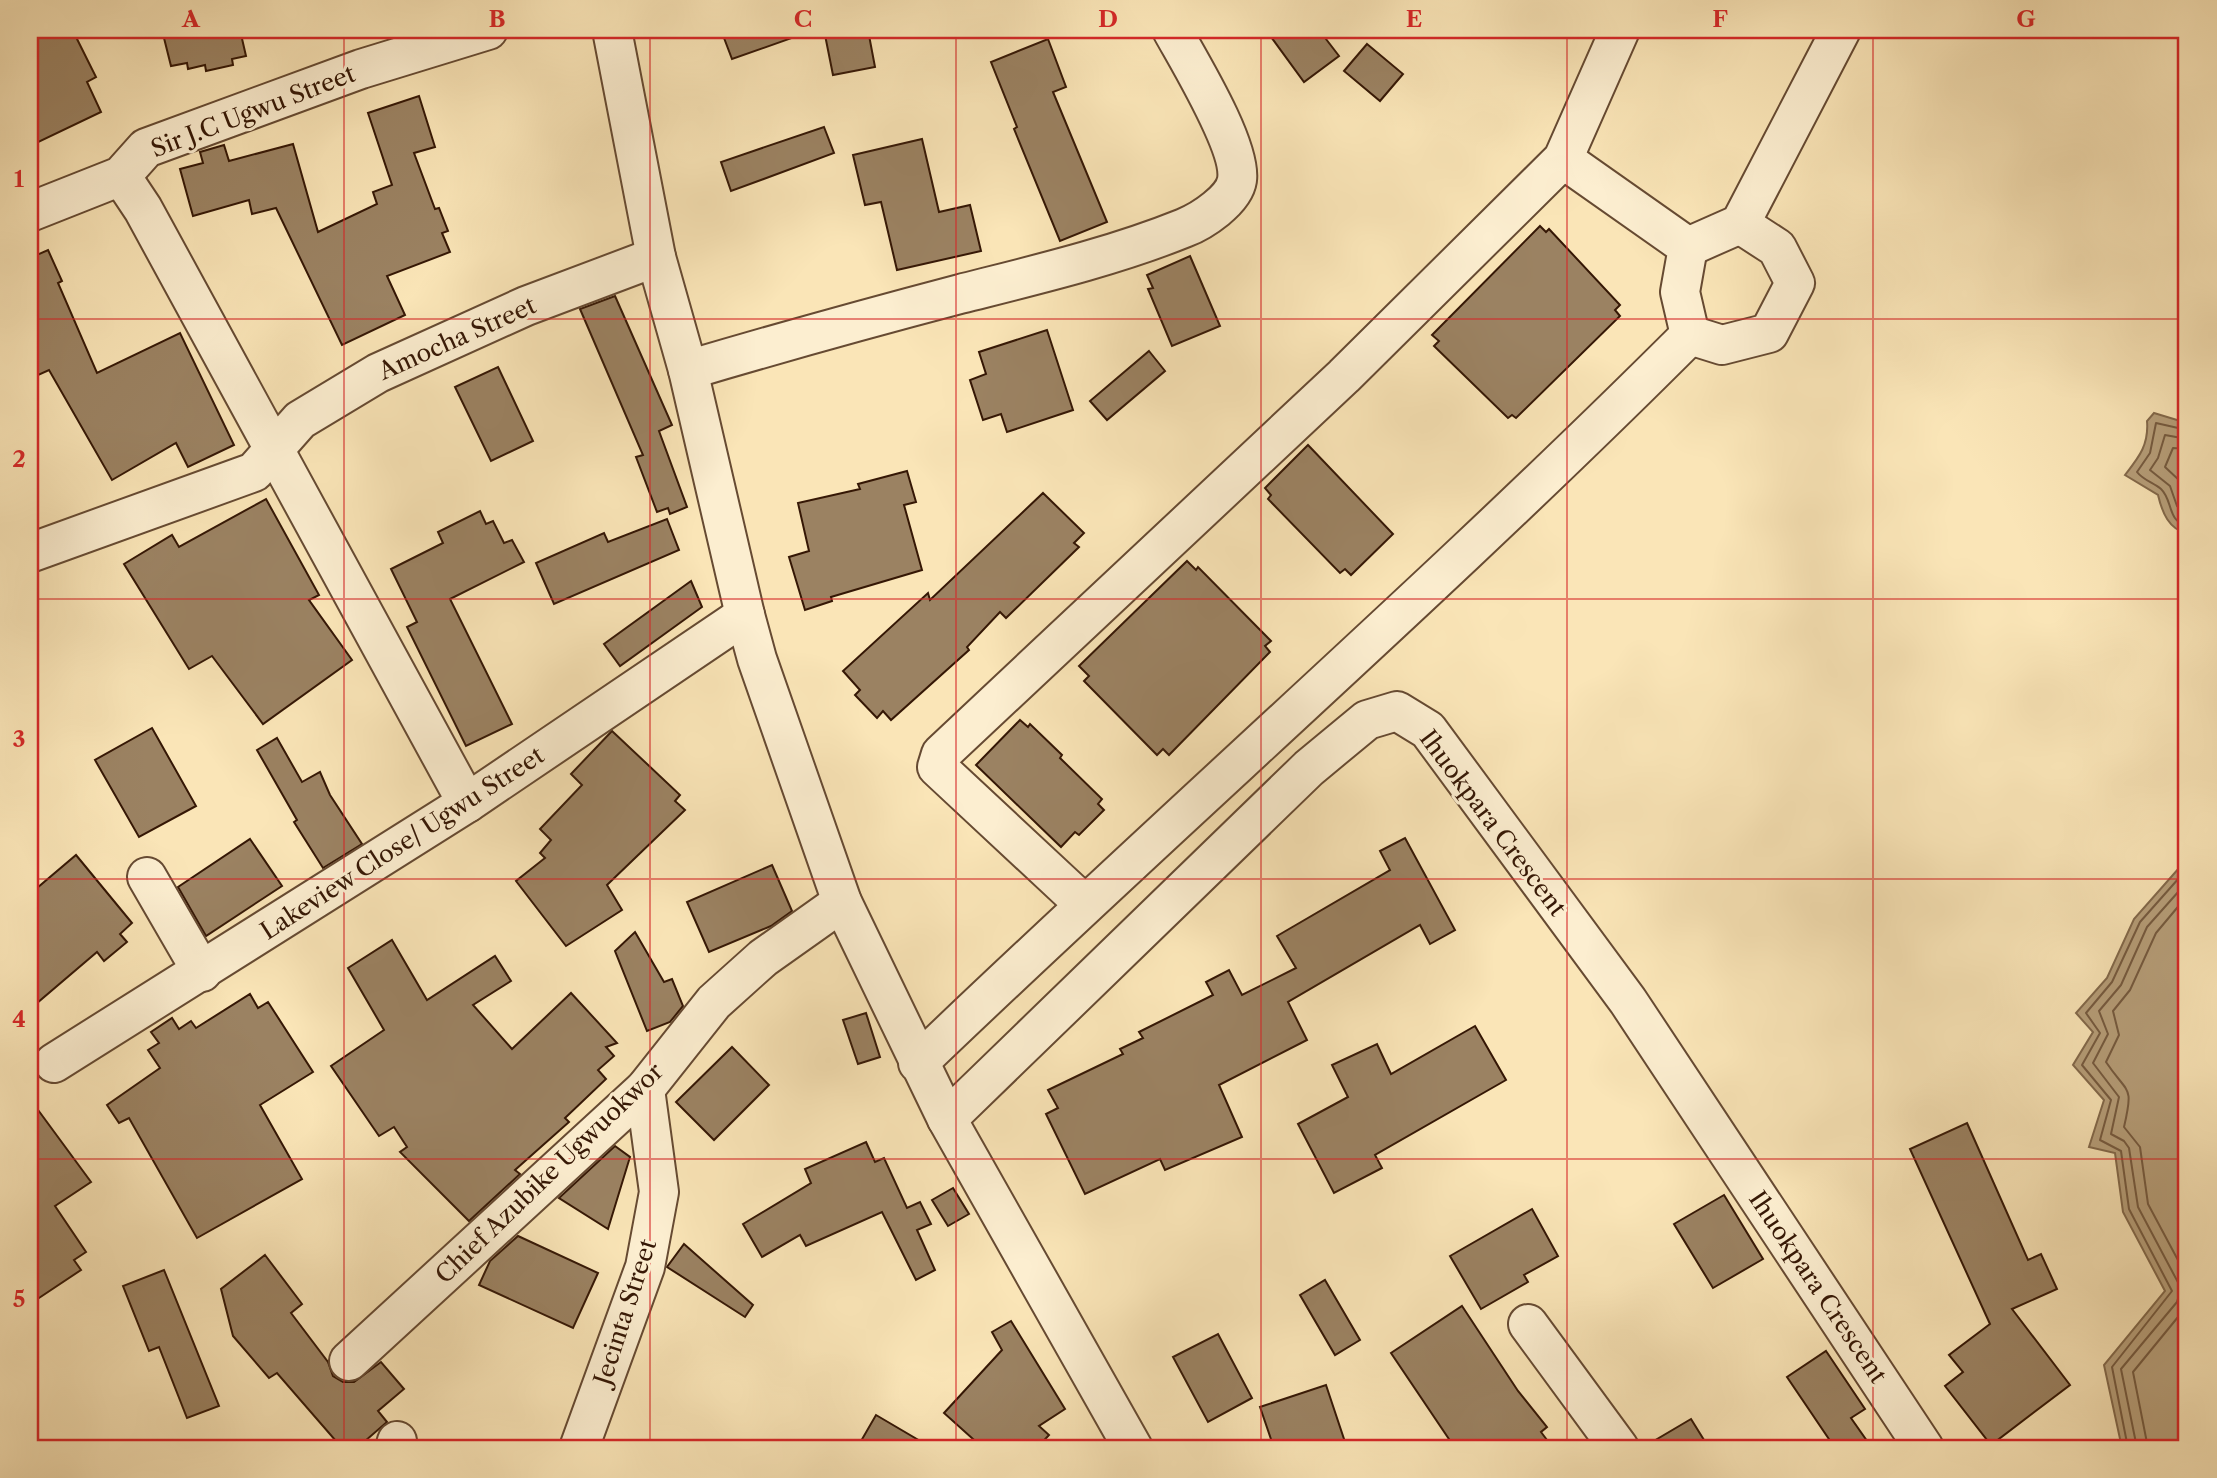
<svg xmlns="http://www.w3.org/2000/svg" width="2217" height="1478" font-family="'Libre Caslon Text',serif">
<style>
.water{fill:#b79f7a;stroke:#83694b;stroke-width:2}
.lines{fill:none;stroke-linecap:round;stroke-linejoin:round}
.shore{stroke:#765b40;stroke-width:2}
.building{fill:#9b8262;stroke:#351705;stroke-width:2}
.minor-casing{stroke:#664a32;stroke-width:42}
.minor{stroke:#fceed0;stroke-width:38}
.grid{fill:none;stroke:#d62828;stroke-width:2;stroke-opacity:0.55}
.labels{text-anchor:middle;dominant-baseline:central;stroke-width:6;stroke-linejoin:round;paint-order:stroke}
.street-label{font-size:24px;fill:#351705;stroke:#fceed0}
.neatline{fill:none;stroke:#d62828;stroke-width:2.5}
.grid-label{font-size:23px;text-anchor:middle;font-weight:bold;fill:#d62828}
</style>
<rect width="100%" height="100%" fill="#fae5b7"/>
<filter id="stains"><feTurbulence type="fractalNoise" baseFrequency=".00286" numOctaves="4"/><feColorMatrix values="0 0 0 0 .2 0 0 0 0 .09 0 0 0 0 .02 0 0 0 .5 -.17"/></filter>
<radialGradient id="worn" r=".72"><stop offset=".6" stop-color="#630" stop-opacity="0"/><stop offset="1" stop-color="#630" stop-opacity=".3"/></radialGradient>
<!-- water -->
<g class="water">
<path d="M2154,413l33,10v110c-18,-3 -25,-21 -29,-38l-33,-20c14,-18 24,-30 22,-54z"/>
<path d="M2187,859v589h-65l-18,-83 61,-74 -42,-79 -8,-59 -26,-6 15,-47 -31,-35 20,-33 -17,-19 31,-35 27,-59z"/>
</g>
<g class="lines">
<!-- shore -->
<g class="shore">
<path d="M2187,430l-31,-7 -6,30 -13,19c6,8 17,11 24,17 12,11 6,32 26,37"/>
<path d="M2187,439l-22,-4 -7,23 -8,12 20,16 7,20 10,11"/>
<path d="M2187,449l-14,-1 -8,19 15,14 7,21"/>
<path d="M2187,896l-31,37 -26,57 -17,21 6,24 -13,27c22,33 28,22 18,65l16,20 8,57 39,73"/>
<path d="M2128,1448l-16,-81 60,-76 -43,-82 -8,-58 -21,-11 11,-40 -29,-35 18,-32 -14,-20 26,-31 28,-60 47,-53"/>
<path d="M2137,1448l-16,-79 56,-67 4,-14 -43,-81 -9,-59 -5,-7 -13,-7 8,-37 -26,-34 15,-29 -9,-23 22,-26 26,-58 40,-45"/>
<path d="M2148,1448l-15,-76 54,-66"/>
</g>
</g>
<!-- building -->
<g class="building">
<path d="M41,30h28l6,5 21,42 -9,5 14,30 -71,34v-103z"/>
<path d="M162,30h78l6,26 -14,3 1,6 -27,6 -1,-6 -17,4 -1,-6 -16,3z"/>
<path d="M721,30h84l1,3 -74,26z"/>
<path d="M824,30h44l7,37 -42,8z"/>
<path d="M1266,30h53l20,26 -35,26z"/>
<path d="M1048,39l18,48 -13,5 54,130 -47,19 -46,-112 3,-2 -26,-65z"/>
<path d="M1367,44l36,30 -23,27 -36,-30z"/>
<path d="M419,96l16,51 -21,6 21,56 4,-1 9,23 -6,2 8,19 -63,24 18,39 -63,30 -66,-137 -24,6 -3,-14 -56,16 -13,-47 23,-6 -3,-11 24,-7 5,16 64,-17 25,88 59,-28 -4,-12 19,-7 -24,-72z"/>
<path d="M824,127l10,26 -103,38 -10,-29z"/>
<path d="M922,139l17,73 31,-7 11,46 -84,19 -16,-68 -16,3 -12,-50z"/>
<path d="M1540,226l6,6 3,-3 71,76 -5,5 5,6 -104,102 -4,-3 -4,3 -74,-72 5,-5 -7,-6z"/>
<path d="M48,250l14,31 -4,2 39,90 83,-40 54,112 -46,22 -12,-24 -64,37 -63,-110 -13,6 -6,-14v-104z"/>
<path d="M1190,256l30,70 -48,20 -24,-57 5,-1 -6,-13z"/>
<path d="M615,296l57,129 -13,6 28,76 -17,7 -2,-6 -11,4 -21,-55 7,-2 -63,-146z"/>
<path d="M1047,330l26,80 -66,22 -6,-18 -18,6 -13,-40 16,-6 -7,-22z"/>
<path d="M1149,351l16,20 -58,49 -17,-19z"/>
<path d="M498,367l35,74 -42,20 -36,-74z"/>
<path d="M1308,445l85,89 -42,41 -6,-6 -5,4 -72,-74 3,-4 -6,-7z"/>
<path d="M907,471l9,31 -12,3 18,65 -91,27 1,4 -27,9 -16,-53 20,-6 -11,-48 62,-14 -2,-5z"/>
<path d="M1043,493l41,40 -10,10 5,4 -73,71 -6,-6 -33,35 2,3 -78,70 -8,-9 -6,7 -22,-23 5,-5 -17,-19 85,-78 2,7z"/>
<path d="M266,499l53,96 -10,5 43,60 -89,64 -51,-68 -23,13 -65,-105 48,-29 7,12z"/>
<path d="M480,511l6,13 7,-3 11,22 8,-3 12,22 -74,37 62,125 -46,22 -59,-119 10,-5 -26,-53 52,-26 -5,-11z"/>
<path d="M667,519l12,31 -125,54 -18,-41 68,-30 4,9z"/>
<path d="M1187,561l9,9 2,-3 73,74 -6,5 5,6 -101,103 -6,-6 -6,6 -73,-74 5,-5 -10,-10z"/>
<path d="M691,581l11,26 -82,59 -16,-22z"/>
<path d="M1020,720l8,7 2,-3 32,31 -2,3 42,41 -4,5 6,6 -25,25 -4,-3 -14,15 -85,-82z"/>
<path d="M152,728l44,78 -57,31 -44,-77z"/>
<path d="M612,731l68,64 -5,6 10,9 -78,75 15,25 -56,36 -50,-65 29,-23 -5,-5 11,-13 -11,-11 42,-44 -11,-11z"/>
<path d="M277,738l25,44 18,-10 10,23 32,49 -39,24 -29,-46 3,-2 -40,-70z"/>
<path d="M1405,838l50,92 -25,14 -10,-19 -132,77 19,38 -88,45 23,52 -77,33 -5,-11 -75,35 -39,-80 12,-6 -10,-18 75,-36 -3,-5 23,-11 -4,-6 74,-37 -7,-13 23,-12 13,25 54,-27 -19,-32 113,-66 -10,-19z"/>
<path d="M250,839l32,47 -76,50 -28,-49z"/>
<path d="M76,855l56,68 -12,11 7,8 -23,19 -7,-9 -67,57v-115z"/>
<path d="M772,865l20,46 -21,15 -62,26 -22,-50z"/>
<path d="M635,932l29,50 8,-3 11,27 -13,16 -23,9 -32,-80z"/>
<path d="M392,940l35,60 68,-44 16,25 -38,24 39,44 59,-56 46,50 -11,4 8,9 -16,14 8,9 -41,39 4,4 -54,48 5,4 -51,47 -69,-69 7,-5 -13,-20 -15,9 -48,-70 53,-36 -36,-62z"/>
<path d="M250,994l8,14 10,-6 45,70 -53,33 42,74 -105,59 -68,-120 -10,5 -12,-18 53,-37 -12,-18 11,-7 -8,-11 21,-14 7,11 12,-8 5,7z"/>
<path d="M866,1013l14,44 -22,7 -15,-44z"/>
<path d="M1475,1026l31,54 -131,75 7,13 -48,25 -36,-69 50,-27 -16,-32 45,-21 14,30z"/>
<path d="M732,1047l37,38 -55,55 -38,-38z"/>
<path d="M30,1099l61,83 -36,24 31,46 -12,8 7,10 -51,34z"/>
<path d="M1967,1123l61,137 13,-6 16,35 -45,20 58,76 -79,60 -46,-59 18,-14 -14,-17 41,-31 -80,-175z"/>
<path d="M866,1142l9,20 9,-4 23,50 13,-6 11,22 -14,6 18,40 -19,10 -34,-68 -76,34 -6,-11 -38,22 -19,-33 68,-41 -6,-14z"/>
<path d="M615,1146l15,11 -22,72 -49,-31z"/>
<path d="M953,1188l16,26 -21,12 -16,-26z"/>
<path d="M1724,1195l39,64 -50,29 -39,-64z"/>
<path d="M1532,1209l26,47 -34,19 4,7 -47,27 -31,-53z"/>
<path d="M518,1236l80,37 -25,55 -94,-43 11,-24z"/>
<path d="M684,1244l69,61 -8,12 -78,-50z"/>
<path d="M265,1255l37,49 -11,9 37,49 5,14 10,6h11l27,-20 23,27 -26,22 9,11 -30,26h-15l-65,-75 -8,5 -36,-42 -12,-47z"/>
<path d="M164,1270l55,136 -32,12 -28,-71 -10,4 -26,-65z"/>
<path d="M1325,1280l35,60 -25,15 -35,-60z"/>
<path d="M1462,1306l56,85 29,36 -6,5 12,16h-98l-64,-95z"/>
<path d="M1011,1321l54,88 -26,17 10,9 -12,13h-54l-39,-35 58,-63 -10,-18z"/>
<path d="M1218,1334l34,64 -44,24 -35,-65z"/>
<path d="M1826,1351l39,58 -14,9 21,30h-37l-48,-71z"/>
<path d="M1326,1385l21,63h-73l-14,-41z"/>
<path d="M876,1415l56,33h-75z"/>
<path d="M1691,1419l18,29h-67z"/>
</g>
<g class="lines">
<!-- minor casing -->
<g class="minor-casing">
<g id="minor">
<path d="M612,30l44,227 32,113 57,245 12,44 85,243 105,217 186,329"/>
<path d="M121,176l22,33 324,594"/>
<path d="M30,212l91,-36 25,-28 215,-79 127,-39"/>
<path d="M1688,247l52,-23 101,-194"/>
<path d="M1690,335l32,10 47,-12 26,-50 -18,-35 -37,-24"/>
<path d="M688,370c91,-27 181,-52 272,-76 75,-19 152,-37 224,-66 18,-7 50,-28 53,-48 5,-33 -48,-119 -65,-150"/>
<path d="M30,553l224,-81 46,-52 78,-47 148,-67 130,-49"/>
<path d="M147,877l55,95"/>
<path d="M1084,904l-147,-137 4,-13 403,-378 219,-217 57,-129"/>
<path d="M54,1063l413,-260 278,-188"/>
<path d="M918,1063c255,-245 522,-478 772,-728l-10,-43 8,-45 -125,-88"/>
<path d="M947,1119l362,-351 58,-48 30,-9 31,19 200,271 296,447"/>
<path d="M1528,1324l91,124"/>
<path d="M349,1361l296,-272 69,-87 49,-44 79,-56"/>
<path d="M395,1448l2,-7"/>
<path d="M579,1448l66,-181 14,-75 -14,-103"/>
</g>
</g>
<!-- minor -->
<use href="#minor" class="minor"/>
</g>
<!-- grid -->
<path class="grid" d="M344,30v1418M650,30v1418M956,30v1418M1261,30v1418M1567,30v1418M1873,30v1418M30,319h2157M30,599h2157M30,879h2157M30,1159h2157"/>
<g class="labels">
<!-- street labels -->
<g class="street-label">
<text transform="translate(253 111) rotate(-21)">Sir J.C Ugwu Street</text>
<text transform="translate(457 338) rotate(-24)">Amocha Street</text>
<text transform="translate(1493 823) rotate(53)">Ihuokpara Crescent</text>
<text transform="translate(402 843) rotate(-33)">Lakeview Close/ Ugwu Street</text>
<text transform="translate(549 1173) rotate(-44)">Chief Azubike Ugwuokwor</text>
<text transform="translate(1818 1287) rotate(56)">Ihuokpara Crescent</text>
<text transform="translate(625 1312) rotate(-72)">Jecinta Street</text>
</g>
</g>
<!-- margin -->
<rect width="2217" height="1478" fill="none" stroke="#fae5b7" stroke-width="77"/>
<rect x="38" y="38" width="2140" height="1402" class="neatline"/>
<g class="grid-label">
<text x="191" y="27">A</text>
<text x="497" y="27">B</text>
<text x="803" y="27">C</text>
<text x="1108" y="27">D</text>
<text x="1414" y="27">E</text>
<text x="1720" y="27">F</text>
<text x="2026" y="27">G</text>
<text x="19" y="187">1</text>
<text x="19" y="467">2</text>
<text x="19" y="747">3</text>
<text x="19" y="1027">4</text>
<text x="19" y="1307">5</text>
</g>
<rect width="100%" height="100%" filter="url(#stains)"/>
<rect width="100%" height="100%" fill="url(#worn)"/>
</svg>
